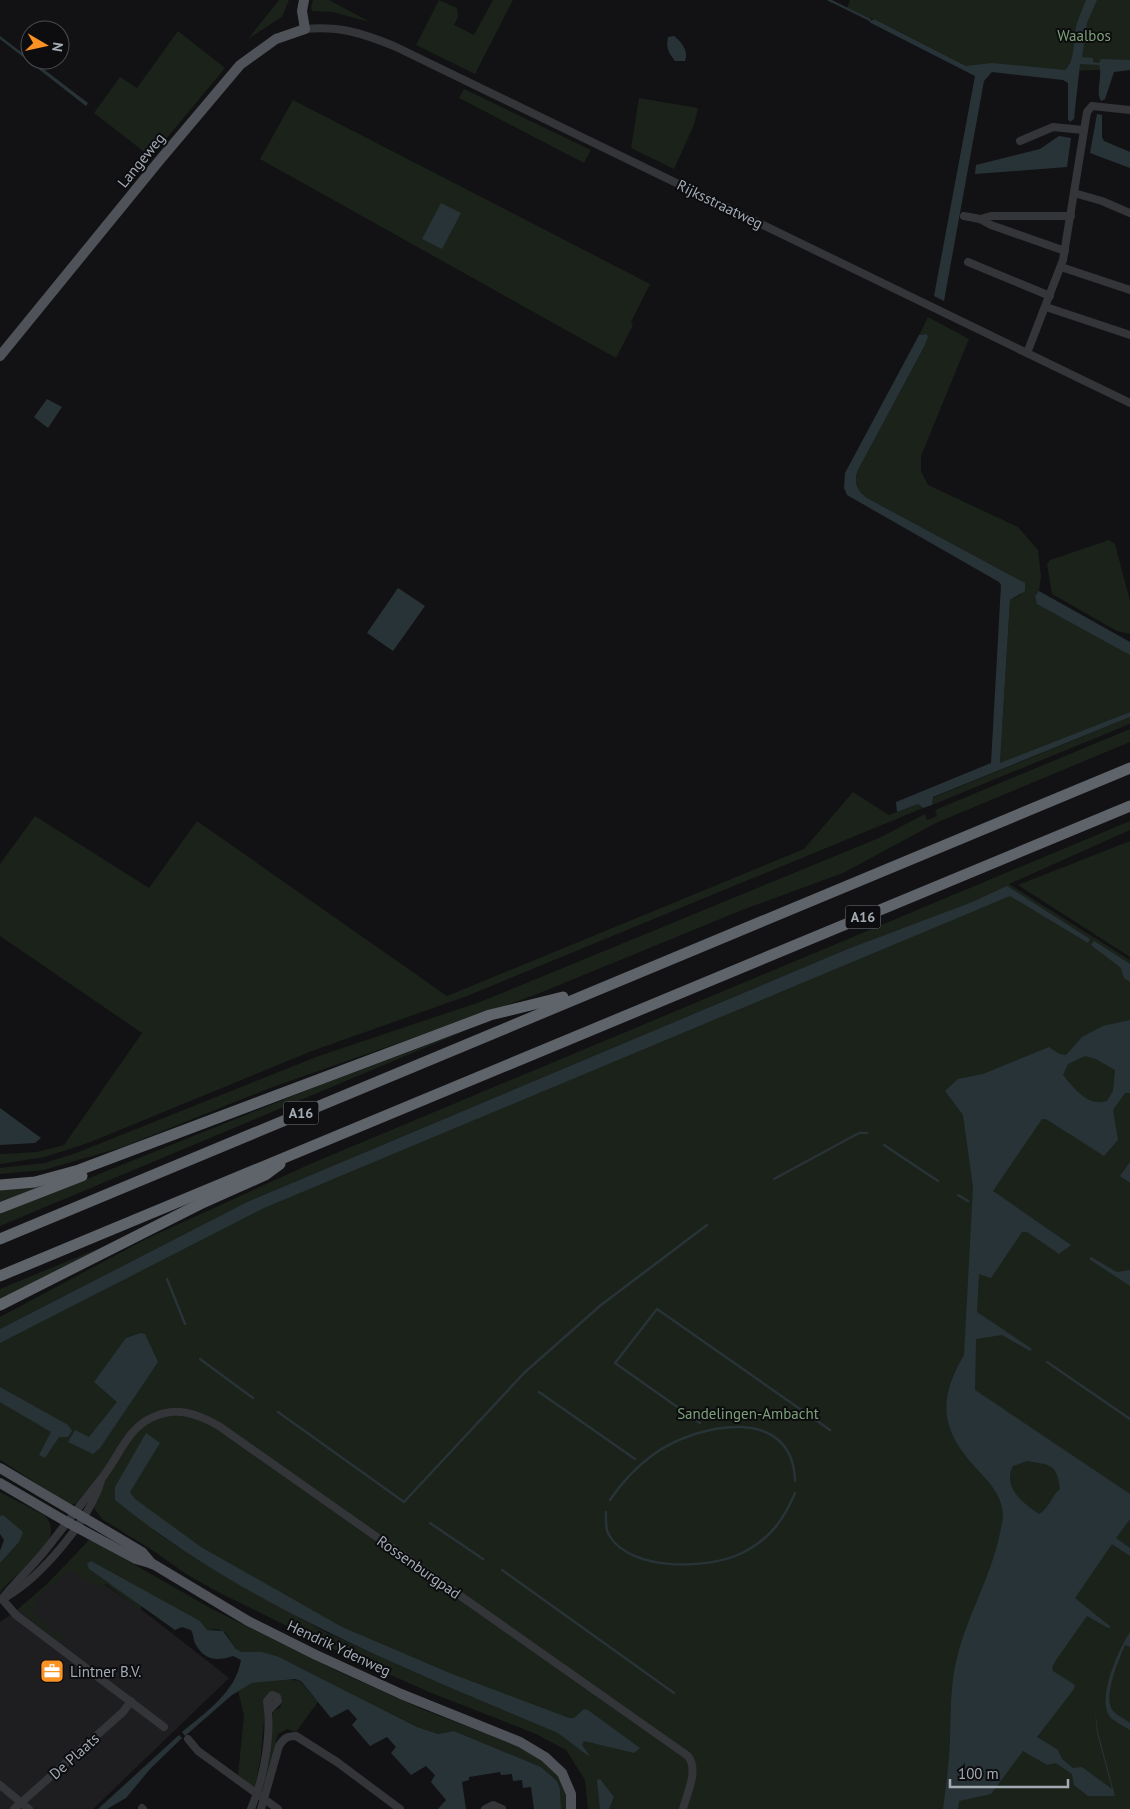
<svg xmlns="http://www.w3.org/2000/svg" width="1130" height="1809" font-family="'PT Sans',sans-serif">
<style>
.built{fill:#1e1e21}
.green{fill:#1a221a;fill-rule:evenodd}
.water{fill:#283338;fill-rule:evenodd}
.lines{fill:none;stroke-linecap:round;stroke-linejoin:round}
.stream{stroke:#283338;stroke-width:2.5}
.minor{stroke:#333539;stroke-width:8}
.major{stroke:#4f5258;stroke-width:10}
.highway{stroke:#5f636a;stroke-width:11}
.labels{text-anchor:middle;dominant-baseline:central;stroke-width:4;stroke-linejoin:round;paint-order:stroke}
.shield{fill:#0d0d0f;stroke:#767c83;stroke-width:1}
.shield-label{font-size:14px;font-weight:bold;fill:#a3abb5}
.park-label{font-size:15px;fill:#7ca179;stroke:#0d0d0f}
.street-label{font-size:15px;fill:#a3abb5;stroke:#0d0d0f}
.poi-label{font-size:15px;fill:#a3abb5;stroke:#0d0d0f;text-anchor:start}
</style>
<rect width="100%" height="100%" fill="#121214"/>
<!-- built -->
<path class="built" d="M74,1563l77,54 78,61 -136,131h-93v-187l19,-13z"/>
<!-- green -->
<g class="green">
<path d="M279,0h10l-7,17 -34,22z"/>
<path d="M313,0h16l41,22 -38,-10 -20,-1 -1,-4z"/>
<path d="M439,0l18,8 1,9 -4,8 20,10 19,-35h20l-38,74 -59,-29z"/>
<path d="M850,0h280v69l-64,2 -98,-4 -94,-48 -7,-1 -20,-10z"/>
<path d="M178,31l47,37 -74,89 -57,-44 26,-36 17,11z"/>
<path d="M464,89l127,61 -7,13 -125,-65z"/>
<path d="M639,98l59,10 -4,17 -20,44 -43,-21z"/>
<path d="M293,100l357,184 -19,38 2,3 -17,33 -356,-199z"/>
<path d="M928,317l41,22 -48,117v15l7,14 90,42 20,23 3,26 -2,15 -4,5 95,59v57l-130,52 10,-164 11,-5 -9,-19 -145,-78c-10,-7 -14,-16 -9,-28l67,-125 3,-8 -1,-3 -8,1z"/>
<path d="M1109,540l6,4 15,57v33l-13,-3 -65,-37 -5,-30 3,-4z"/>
<path d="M1130,717v7l-198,81v-7z"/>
<path d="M1130,729v13l-194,81 -93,50 -101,37 -207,85 -265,93 -147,59 -79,23 -44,4v-6l45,-5 31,-10 240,-96 164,-55 399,-164 46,-24 2,6 10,-4 -2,-6z"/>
<path d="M853,792l36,23 29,-11 5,4 -456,188 -155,55 -224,92 -43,14 -45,7v-10l37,-2 27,-7 78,-112 -142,-97v-72l35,-48 114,72 48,-67 250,175 357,-147z"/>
<path d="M1130,821v9l-121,54 121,76v849h-542l-3,-29 -19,-30 -30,-16 -107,-42 -86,-38 -123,-61 -34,-19 -31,-22 -53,-33 -8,-11 5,-10 -28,7 -71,-45v-125l256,-126 652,-283 -58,22 -603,254 -247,127v-12l146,-78 164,-75zM151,1529l275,148 -101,-45 -131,-75z"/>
<path d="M1130,841v116l-112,-72z"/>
<path d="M465,1031l-465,195v-12l320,-129z"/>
<path d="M50,1183l-50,20v-15z"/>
<path d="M102,1247l-100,52 -2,1v-11z"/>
<path d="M0,1492l44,23c27,27 -31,57 -44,78v-30l19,-21 -16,-27 -3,1z"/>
<path d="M90,1539l122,70 123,61 87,39 96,37 24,13 21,20 6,30h-8l-1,-20 -3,-8 -16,-14 -87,-36 -16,3 -21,-7 -128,-65 -27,-10h-20l-6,-3 -10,-16 -8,-4 -11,1 -7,-9 -111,-52 53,37 -2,4 -34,-26 -10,3 -26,-17 -35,29 1,8 -6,1 24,26 6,-1 3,5 -4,3 -41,-32 28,-24z"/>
<path d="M285,1679l15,2 18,21 -22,30 -9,-3 -9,5 -14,58 -2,-2 6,-27 5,-52 7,-3 2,-7 -8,-8 -9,16 -4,46 -6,33 -17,-13 6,-60 -6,-24 14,-8z"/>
</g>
<!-- water -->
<g class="water">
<path d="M1086,0h11l-10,23 -5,34 11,1v4l6,1 2,-4 29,1v10l-16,2 -9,27 -4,2c-6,-10 2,-25 -2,-36l-19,-1 -6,55 -4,3 -2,-3v-36l-5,-3 -71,-8 -8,9 -40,220 -10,-5 41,-220 -106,-54 5,-3 92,47 26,-3 73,7c11,-9 8,-34 12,-47 3,-8 6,-16 9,-23z"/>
<path d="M0,36l88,67 -2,3 -86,-67z"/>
<path d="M674,36c8,6 15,16 11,25h-10c-7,-9 -9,-13 -7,-24z"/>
<path d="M1097,114l5,1v22l2,4 26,11v16l-40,-15z"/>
<path d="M1059,136l12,2 -4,29 -92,7 1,-9 64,-16z"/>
<path d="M441,203l20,10 -19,36 -20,-10z"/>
<path d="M927,334l1,3 -3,8 -67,125c-5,12 -1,21 9,28l158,85v8l-15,9 -10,163 130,-51v5l-197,80 -1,8 -9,3 -5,-4 -21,8 -1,-10 95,-39 10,-178 -2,-3 -152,-87 -3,-7 1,-15 74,-138z"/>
<path d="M47,399l15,8 -14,21 -14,-11z"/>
<path d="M398,588l27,18 -32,45 -26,-18z"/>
<path d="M1039,591l91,51v13l-93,-51 -2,-8z"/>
<path d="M1007,886l83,53 -2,4 -78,-47 -746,312 -264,135v-14l247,-127 603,-254 120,-45z"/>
<path d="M1094,941l36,23v18l-6,-4 -3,-10 -30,-23z"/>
<path d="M1130,1020v73h-5l-12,17 5,30 -14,16 -58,-37h-4l-49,72 78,54 -12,9 -32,-22h-5l-31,46 -12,-4 -2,38 55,37 -2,2 -28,-16 -26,4 -1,51 155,104v25l-14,19 14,10v8l-18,-12 -37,54 36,29 -3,1 -21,-12 -31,44 -4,7 1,4 22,14 -1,4 -37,48 21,13 4,9 11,9 9,-1 30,22 -15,-56 -2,-24 3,23 17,64h-27l-14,-11 -2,-11 -16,-11 -9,2 -24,-14 -32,43 -32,7 -1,8h-15c3,-22 6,-45 7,-68 1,-26 0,-53 6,-79 10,-45 35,-84 44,-129 1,-5 3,-13 3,-18 -1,-21 -15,-34 -28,-48 -35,-38 -37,-68 -11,-112l9,-168 -10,-72 -18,-24 13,-12 25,-5 66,-27 10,7 7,1 16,-18 21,-11zM1085,1056l11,3 19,11 -2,21 -6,10c-20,6 -33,-13 -44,-26l5,-11zM1027,1461c23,4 30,2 33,28 -9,7 -10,19 -21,25 -16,-11 -37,-27 -26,-48z"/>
<path d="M0,1108l41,30 -6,5 -35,2z"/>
<path d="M1130,1162v21l-10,-7z"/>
<path d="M1091,1257l26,15 13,-2v16l-41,-27z"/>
<path d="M141,1333l4,1 13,28 -58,86 -7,6 -25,-12 7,-12 14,7 28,-35 -23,-20 32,-44z"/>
<path d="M0,1387l68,38 4,6 -4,6h-9l-14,21 -6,-3 12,-23 -51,-30z"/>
<path d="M146,1433l14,10 -30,49 5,7 66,48 141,80 110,47 117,44h5l10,-9 4,1 52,38 -6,5 -50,-12 -2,4 8,11 -3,-1 -29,-22c-154,-65 -311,-126 -443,-233v-13z"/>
<path d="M3,1515l20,17 -4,10 -19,21v-12l4,-11 -4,-6v-18z"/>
<path d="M91,1561l109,60 7,9 16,1 13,18 6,3h20l17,5 138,70 21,7 16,-3 87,36 16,14 3,8 1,20h-27l-3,-22 -8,1 -1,-8 -9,1 -1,-7 -11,1 -1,-3 -31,5v3l-7,2 4,27h-28l8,-9 -15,-18 4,-7 -9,-9 -15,9 -20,-22 5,-6 -9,-10 -17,9 -18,-21 5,-6 -9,-10 -17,9 -30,-37 -6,-2 -43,4 -20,12 -47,41 -3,-4c24,-20 54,-40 59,-72l-8,-4c-15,5 -28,5 -37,-11 -3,-5 -2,-10 -5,-15l-9,-3 -7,3 -86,-61 -2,-5z"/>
<path d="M1130,1632v15l-5,-2c-6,15 -24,54 -11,67 4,4 11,7 16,11v7c-6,-4 -15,-8 -20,-13 -14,-18 9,-69 20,-85z"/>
<path d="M179,1735l3,3 -32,31 -24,29 -19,11h-9z"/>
<path d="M600,1779l14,18 -5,12h-9l-3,-29z"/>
</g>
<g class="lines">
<!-- stream -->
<g class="stream">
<path d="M829,0l41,20"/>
<path d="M884,1145l54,36"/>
<path d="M774,1179l85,-46h8"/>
<path d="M958,1195l10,6"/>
<path d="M167,1279l18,45"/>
<path d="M200,1359l53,39"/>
<path d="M1047,1362l83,57"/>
<path d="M539,1392l96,67"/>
<path d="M278,1412l126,90 120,-129 77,-68 106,-80"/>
<path d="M700,1423l-85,-60 42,-54 173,121"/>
<path d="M610,1500c12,-18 26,-33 44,-46 44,-31 139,-50 141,27"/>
<path d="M606,1512c0,7 -1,17 3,23 21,37 102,35 135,17 26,-13 40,-33 51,-59"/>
<path d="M430,1523l53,36"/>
<path d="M502,1570l172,123"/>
</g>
<!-- minor -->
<g class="minor">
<path d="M305,29c35,-3 57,4 89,17l736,357"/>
<path d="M1020,141l33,-14 30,3"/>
<path d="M1074,193l28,8 28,12"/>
<path d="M964,216l16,3 11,6 74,26"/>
<path d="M980,219l11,-3h80"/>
<path d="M968,262l82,34"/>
<path d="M1061,267l69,23"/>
<path d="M1046,307l84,28"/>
<path d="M1027,353l36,-93 24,-148 5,-6 38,4"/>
<path d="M6,1597c35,-20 84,-78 95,-116"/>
<path d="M2,1599c14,-18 31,-33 45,-51 18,-23 36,-46 54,-69 17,-20 25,-49 50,-61 25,-12 45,-5 68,8l469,330c11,14 -1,37 -5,53"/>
<path d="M2,1599l14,16 148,112"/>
<path d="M188,1739l10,12 80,58"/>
<path d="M0,1785l29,24"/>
<path d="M142,1808l1,1"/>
<path d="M14,1809l109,-97 8,-11"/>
<path d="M251,1809c13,-31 21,-75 16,-108l5,-6 5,2 1,4 -9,9"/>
<path d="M261,1809l18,-63c5,-8 8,-10 17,-10l41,26 63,47"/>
<path d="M485,1809l8,-4 9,4"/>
</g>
<!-- major -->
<g class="major">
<path d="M0,356l159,-195 81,-96 36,-26 29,-10 -3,-18 2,-11"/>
<path d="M0,1468l142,84 10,12"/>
<path d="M0,1483l67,39 69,37 17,5 95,57 68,34 85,39 119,48 25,15 17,16 9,21v15"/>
</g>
<!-- highway -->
<g class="highway">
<path d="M0,1185l35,-3 44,-12 411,-155 73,-18"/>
<path d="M0,1208l82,-32"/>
<path d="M0,1239l1130,-471"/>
<path d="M0,1276l1130,-470"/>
<path d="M0,1305l200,-101 65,-29 15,-11"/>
</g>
</g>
<!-- icons -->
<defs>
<g id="office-square" transform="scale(1.25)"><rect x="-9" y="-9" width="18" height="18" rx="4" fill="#fa9224" stroke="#0d0d0f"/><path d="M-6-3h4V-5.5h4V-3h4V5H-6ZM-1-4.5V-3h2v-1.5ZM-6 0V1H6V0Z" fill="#fff"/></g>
</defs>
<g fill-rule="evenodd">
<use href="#office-square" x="52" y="1671"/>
</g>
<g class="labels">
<!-- shield labels -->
<g class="shield">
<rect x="845.5" y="905.5" width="35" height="23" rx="4"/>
<rect x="283.5" y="1101.5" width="35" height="23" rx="4"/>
</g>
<g class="shield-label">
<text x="863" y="917">A16</text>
<text x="301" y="1113">A16</text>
</g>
<!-- park labels -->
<g class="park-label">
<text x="1084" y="35">Waalbos</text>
<text x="748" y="1413">Sandelingen-Ambacht</text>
</g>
<!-- street labels -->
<g class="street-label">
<text transform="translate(141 160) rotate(-51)">Langeweg</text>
<text transform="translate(720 204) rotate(26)">Rijksstraatweg</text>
<text transform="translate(419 1567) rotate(35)">Rossenburgpad</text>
<text transform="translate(339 1648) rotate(25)">Hendrik Ydenweg</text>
<text transform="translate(74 1756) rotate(-42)">De Plaats</text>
</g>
<!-- poi labels -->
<g class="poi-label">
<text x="70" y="1671">Lintner B.V.</text>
</g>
</g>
<!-- north arrow -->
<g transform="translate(45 45) rotate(99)"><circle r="24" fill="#0d0d0f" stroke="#494c51"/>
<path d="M0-4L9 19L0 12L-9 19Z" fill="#fa9224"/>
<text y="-8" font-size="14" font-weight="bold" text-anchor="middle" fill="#a3abb5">N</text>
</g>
<!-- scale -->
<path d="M950 1779v8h118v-8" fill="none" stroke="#a3abb5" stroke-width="2.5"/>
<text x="958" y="1779" font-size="15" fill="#a3abb5" stroke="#0d0d0f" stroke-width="4" paint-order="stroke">100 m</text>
</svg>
